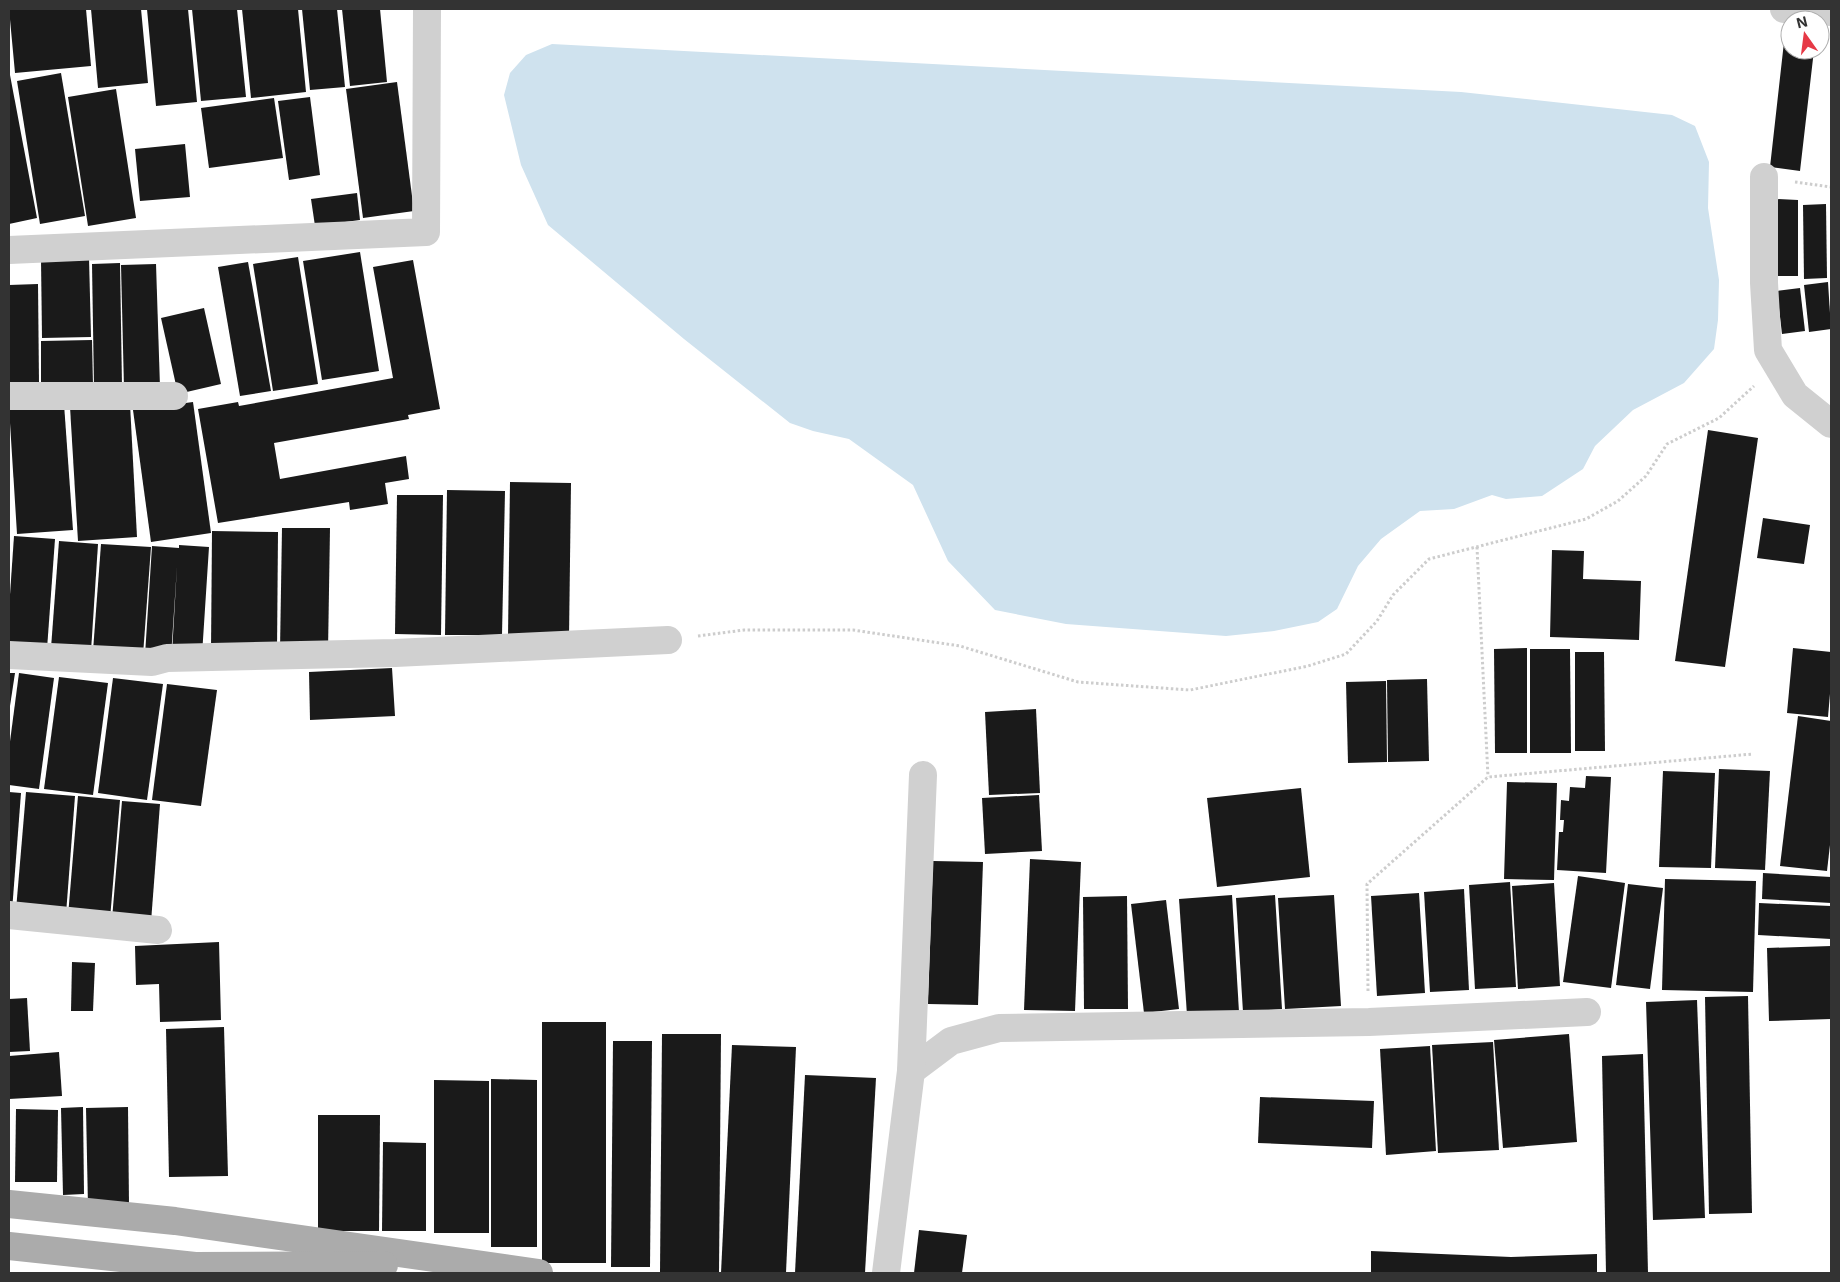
<svg xmlns="http://www.w3.org/2000/svg" width="1840" height="1282" font-family="Inter,sans-serif">
<style>
.water{fill:#cfe2ee}
.building{fill:#1a1a1a}
.lines{fill:none;stroke-linecap:round;stroke-linejoin:round}
.path{stroke:#cdcdcd;stroke-width:3;stroke-dasharray:2.5 2.5;stroke-linecap:butt}
.minor{stroke:#d0d0d0;stroke-width:28}
.major{stroke:#ababab;stroke-width:28}
</style>
<rect width="100%" height="100%" fill="#fff"/>
<!-- water -->
<path class="water" d="M552,44l909,48 211,23 23,11 14,36 -1,46 11,72 -1,40 -4,29 -30,34 -51,27 -38,36 -12,23 -41,27 -36,3 -14,-4 -38,14 -34,2 -39,28 -23,27 -21,43 -19,13 -44,9 -48,5 -160,-12 -71,-14 -47,-49 -35,-76 -64,-46 -36,-8 -23,-8 -106,-84 -136,-114 -27,-60 -17,-70 6,-22 16,-18z"/>
<!-- building -->
<g class="building">
<path d="M9,9h77l5,57 -76,7z"/>
<path d="M91,9h50l7,74 -50,5z"/>
<path d="M147,9h41l9,93 -41,4z"/>
<path d="M192,9h45l9,88 -45,4z"/>
<path d="M242,9h56l8,83 -55,6z"/>
<path d="M302,9h35l8,78 -35,3z"/>
<path d="M342,9h38l7,73 -37,4z"/>
<path d="M1784,42l6,1v7h24l-14,121 -30,-4z"/>
<path d="M61,73l24,143 -45,8 -23,-143z"/>
<path d="M10,75l27,143 -28,6v-148z"/>
<path d="M397,82l17,129 -51,7 -17,-129z"/>
<path d="M116,89l20,129 -48,8 -20,-129z"/>
<path d="M310,97l10,78 -31,5 -11,-79z"/>
<path d="M274,98l9,60 -74,10 -8,-60z"/>
<path d="M185,144l5,53 -50,4 -5,-52z"/>
<path d="M357,193l3,27 -45,6 -4,-27z"/>
<path d="M1776,199l22,1v76h-22z"/>
<path d="M1826,204l1,74 -23,1 -1,-74z"/>
<path d="M360,252l19,119 -57,9 -19,-119z"/>
<path d="M298,257l20,127 -45,7 -20,-127z"/>
<path d="M89,258l2,79 -49,1 -1,-79z"/>
<path d="M413,260l27,149 -32,6 1,4 -135,24 6,36 126,-23 3,23 -24,4 3,21 -38,6 -1,-8 -131,21 -20,-114 40,-7 1,4 154,-28 -20,-111z"/>
<path d="M248,262l23,129 -31,5 -22,-129z"/>
<path d="M120,263l2,124 -28,1 -2,-124z"/>
<path d="M156,264l4,123 -36,1 -3,-123z"/>
<path d="M1828,282l3,47 -22,3 -5,-47z"/>
<path d="M38,284l1,100h-30v-99z"/>
<path d="M1800,288l5,43 -23,3 -5,-43z"/>
<path d="M204,308l17,76 -43,10 -17,-76z"/>
<path d="M92,340l1,46 -52,1v-46z"/>
<path d="M193,402l18,131 -60,9 -18,-132z"/>
<path d="M64,404l9,126 -56,4 -8,-127z"/>
<path d="M130,404l7,133 -59,4 -8,-134z"/>
<path d="M1708,430l50,8 -33,229 -50,-6z"/>
<path d="M510,482l61,1 -2,155 -61,-1z"/>
<path d="M447,490l58,1 -3,144h-57z"/>
<path d="M397,495h46l-2,140 -46,-1z"/>
<path d="M1763,518l47,7 -6,39 -47,-6z"/>
<path d="M282,528h48l-2,123 -48,-1z"/>
<path d="M212,531l66,1 -1,119h-66z"/>
<path d="M14,536l41,3 -8,110 -38,-2v-38z"/>
<path d="M59,541l39,3 -7,107 -40,-3z"/>
<path d="M101,544l50,3 -8,108 -50,-4z"/>
<path d="M179,545l30,2 -7,108 -30,-2 5,-87 -6,91 -26,-2 7,-109 27,2z"/>
<path d="M1552,550l32,1 -1,28 58,2 -2,59 -89,-3z"/>
<path d="M1527,648v105h-32l-1,-104z"/>
<path d="M1793,648l38,4v30l-3,35 -41,-4z"/>
<path d="M1530,649h40l1,104h-41z"/>
<path d="M1575,652h29l1,99h-30z"/>
<path d="M392,668l3,48 -85,4 -1,-48z"/>
<path d="M9,673h6l-5,33h-1z"/>
<path d="M19,673l35,5 -15,111 -30,-4v-36z"/>
<path d="M59,677l49,6 -15,112 -49,-6z"/>
<path d="M113,678l50,6 -16,116 -49,-7z"/>
<path d="M1427,679l2,82 -41,1 -1,-82z"/>
<path d="M1386,681l1,81 -39,1 -2,-81z"/>
<path d="M167,684l50,6 -16,116 -49,-6z"/>
<path d="M1036,709l4,84 -51,2 -4,-83z"/>
<path d="M1798,716l33,5v115l-4,35 -47,-5z"/>
<path d="M1719,769l51,2 -5,99 -50,-2z"/>
<path d="M1663,771l52,2 -4,95 -52,-1z"/>
<path d="M1586,776l25,1 -5,96 -49,-3 2,-38h4l1,-12h-4l1,-20 8,1 1,-14 15,1z"/>
<path d="M1507,782l50,1 -3,97 -50,-1z"/>
<path d="M1301,788l9,89 -93,10 -10,-89z"/>
<path d="M9,792l12,1 -9,118 -3,-1z"/>
<path d="M26,792l49,4 -9,118 -50,-4z"/>
<path d="M1039,795l3,56 -57,3 -3,-56z"/>
<path d="M78,796l42,4 -10,119 -42,-3z"/>
<path d="M122,801l38,3 -9,118 -39,-3z"/>
<path d="M1030,859l51,3 -6,149 -51,-1z"/>
<path d="M933,861l50,1 -5,143 -50,-1z"/>
<path d="M1763,873l68,4v26l-69,-4z"/>
<path d="M1578,876l47,7 -14,105 -48,-6z"/>
<path d="M1665,879l91,2 -3,111 -91,-2z"/>
<path d="M1510,882l6,105 -41,2 -6,-104z"/>
<path d="M1554,883l6,103 -42,3 -6,-103z"/>
<path d="M1628,884l35,4 -13,101 -34,-4z"/>
<path d="M1464,889l5,101 -39,2 -6,-100z"/>
<path d="M1419,893l6,100 -48,3 -6,-100z"/>
<path d="M1232,895l7,117 -52,3 -8,-116z"/>
<path d="M1275,895l7,114 -39,3 -7,-114z"/>
<path d="M1334,895l7,111 -56,3 -7,-111z"/>
<path d="M1127,896l1,113h-44l-1,-112z"/>
<path d="M1166,900l13,109 -35,4 -13,-109z"/>
<path d="M1759,903l72,3v33l-73,-4z"/>
<path d="M219,942l2,78 -61,2 -1,-38 -23,1 -1,-39z"/>
<path d="M1831,946v73l-62,2 -2,-73z"/>
<path d="M72,962l23,1 -2,48h-22z"/>
<path d="M1748,996l4,217 -43,1 -4,-217z"/>
<path d="M27,998l3,53 -21,1v-53z"/>
<path d="M1697,1000l8,218 -52,2 -7,-218z"/>
<rect x="542" y="1022" width="64" height="241"/>
<path d="M224,1027l4,149 -59,1 -3,-148z"/>
<path d="M662,1034h59l-2,239h-59z"/>
<path d="M1569,1034l8,108 -74,6 -9,-108z"/>
<path d="M613,1041h39l-2,226h-39z"/>
<path d="M1493,1042l6,108 -61,3 -6,-108z"/>
<path d="M732,1045l64,2 -10,226h-65z"/>
<path d="M1430,1046l6,105 -50,4 -6,-106z"/>
<path d="M59,1052l3,44 -53,3v-43z"/>
<path d="M1643,1054l5,219h-42l-4,-217z"/>
<path d="M805,1075l71,3 -11,195h-70z"/>
<path d="M491,1079l46,1v167h-46z"/>
<path d="M434,1080l55,1v152h-55z"/>
<path d="M1260,1097l114,4 -2,47 -114,-5z"/>
<path d="M83,1107l1,87 -21,1 -2,-87z"/>
<path d="M128,1107l1,99 -41,1 -2,-99z"/>
<path d="M16,1109l42,1 -1,72h-42z"/>
<path d="M318,1115h62l-1,116h-61z"/>
<path d="M383,1142l43,1v88h-44z"/>
<path d="M919,1230l48,5 -5,38h-48z"/>
<path d="M1371,1251l140,6 86,-3v19h-226z"/>
</g>
<g class="lines">
<!-- path -->
<g class="path">
<path d="M1795,182l36,5"/>
<path d="M1477,547l11,230"/>
<path d="M698,636l46,-6h109l107,16 118,36 112,8 118,-24 38,-12 31,-33 16,-26 36,-36 157,-40 32,-18 28,-25 21,-32 52,-26 35,-32"/>
<path d="M1368,991l-1,-107 121,-107 265,-23"/>
</g>
<!-- minor -->
<g class="minor">
<path d="M1784,9l47,3"/>
<path d="M1764,177v106l4,67 27,45 36,29"/>
<path d="M9,250l417,-18 1,-223"/>
<path d="M9,396h165"/>
<path d="M9,655l143,7 15,-4 228,-5 273,-13"/>
<path d="M9,915l149,15"/>
<path d="M911,1071l40,-30 48,-13 370,-6 218,-10"/>
<path d="M886,1273l25,-202 12,-296"/>
</g>
<!-- major -->
<g class="major">
<path d="M9,1204l166,17 364,52"/>
<path d="M9,1246l186,20 189,-1"/>
</g>
</g>
<!-- border -->
<rect width="1840" height="1282" fill="none" stroke="#333333" stroke-width="20"/>
<!-- north arrow -->
<g transform="translate(1805 35) rotate(346)"><circle r="24" fill="#ffffff" stroke="#adadad"/>
<path d="M0-4L9 19L0 12L-9 19Z" fill="#e63946"/>
<text y="-8" font-size="14" font-weight="bold" text-anchor="middle" fill="#333333">N</text>
</g>
</svg>
